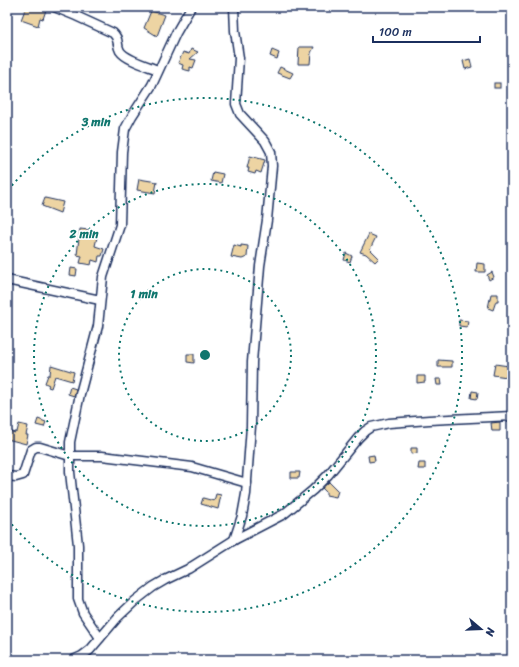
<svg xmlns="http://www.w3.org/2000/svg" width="519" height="667" font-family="Sriracha,sans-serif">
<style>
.building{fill:#edd4a3;stroke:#1b2f5e}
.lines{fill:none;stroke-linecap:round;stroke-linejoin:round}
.street-casing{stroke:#1b2f5e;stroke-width:11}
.street{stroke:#fff;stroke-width:8}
.ring{fill:none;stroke:#0f766e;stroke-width:2;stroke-dasharray:2 4}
.centre{fill:#0f766e;stroke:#fff;stroke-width:2}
.ring-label{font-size:12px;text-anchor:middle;font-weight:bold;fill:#0f766e;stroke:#fff;stroke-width:3.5;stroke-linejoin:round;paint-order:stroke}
</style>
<rect width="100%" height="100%" fill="#fff"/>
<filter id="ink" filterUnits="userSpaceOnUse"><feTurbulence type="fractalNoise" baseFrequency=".025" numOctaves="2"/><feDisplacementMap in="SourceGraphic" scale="8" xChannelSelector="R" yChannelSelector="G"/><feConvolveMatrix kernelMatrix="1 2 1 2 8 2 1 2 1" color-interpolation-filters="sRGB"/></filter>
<g filter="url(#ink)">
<!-- building -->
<g class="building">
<path d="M26,7h12l8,3 -3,9 -3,-1 -2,8 -17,-6z"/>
<path d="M151,11l14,4 -8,21 -13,-8z"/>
<path d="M299,47h15l-3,6 -1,11h-12z"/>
<path d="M191,49l7,3 -8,7 6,1 -3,8 -3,-1v4l-8,-2 1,-4 -5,-2 5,-11 6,2z"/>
<path d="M272,50l7,3 -2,6 -7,-3z"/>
<path d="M470,59l2,8 -7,2 -2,-8z"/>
<path d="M280,67l13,6 -3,5 -13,-5z"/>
<rect x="494" y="83" width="6" height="5"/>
<path d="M250,156l15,4 -4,13 -5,-2 -1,3 -7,-2 1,-4h-2z"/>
<path d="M213,172l10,2 -2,9 -10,-2z"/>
<path d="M139,179l18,3 -2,11 -18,-3z"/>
<path d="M45,198l18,4 -3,11 -18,-7z"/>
<path d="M80,229l9,1v6l8,1 -2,9 9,3 -2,7h-3l-1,6 -6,-2 -1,5 -11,-2 2,-7 -5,-1z"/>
<path d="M369,234l7,3 -6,12 9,9 -4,4 -9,-8 -6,-2z"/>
<path d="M234,245l7,2v-2l7,1 -1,11 -5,2 -11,-2z"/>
<path d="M346,253l6,3 -2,6 -6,-2z"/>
<path d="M477,263l8,1v8h-9z"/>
<path d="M71,268l6,1 -1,7 -6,-1z"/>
<path d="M492,272l2,5 -5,3 -2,-5z"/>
<path d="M491,294h7v7h-2l-3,9 -5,-2z"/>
<path d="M459,320l9,1 -1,6 -8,-1z"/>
<path d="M187,354h7v9l-7,-1z"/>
<path d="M438,360l14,1v6h-14z"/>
<path d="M495,364l14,2 -2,11 -14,-2z"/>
<path d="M51,365l23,7 -2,9 -17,-5 -4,12 -3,-1 1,-2 -4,-2 3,-8h2z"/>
<path d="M417,376h8v6l-8,1z"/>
<path d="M436,379h5l1,6h-5z"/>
<path d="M70,387l6,2 -2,7 -6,-2z"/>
<path d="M472,391l6,1 -1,7 -6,-1z"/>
<path d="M38,419l8,3 -2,5 -8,-2z"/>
<path d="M500,422v9h-8l-1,-8z"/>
<path d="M19,424l9,2 -2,9h2l-2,9 -19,-5v-9l8,3v-1h2z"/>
<path d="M411,448h6v5l-6,1z"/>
<path d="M374,455l1,6 -6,1 -1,-6z"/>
<path d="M419,463h6v6h-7z"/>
<path d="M291,472h9l-1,6h-8z"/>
<path d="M329,482l9,9 -2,6 -10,-2v-3l-4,-4z"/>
<path d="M216,494l5,1 -3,14 -17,-5 2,-6 11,3z"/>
</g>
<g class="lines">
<!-- street casing -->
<g class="street-casing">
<g id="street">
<path d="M54,7l22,9 37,17c7,6 3,11 7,18 6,9 28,15 38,19"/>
<path d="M234,7l1,24 4,27 -3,46 4,10 25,27 6,11 1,14 -5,54 -7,46 -8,96 -1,64 -5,68 -4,22 -8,24"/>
<path d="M7,280l93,20"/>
<path d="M7,476l9,1 7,-2 8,-25 5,-3h4l30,9h32l90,11 55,16"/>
<path d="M100,638l-17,-25 -5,-14v-54l-8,-73v-30l10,-48 18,-68 5,-49 17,-52 2,-73 3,-23 7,-13 20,-31 24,-52 15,-26"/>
<path d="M73,660l9,-4 8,-6 28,-33 17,-16 18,-14 12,-7 23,-11 46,-29 50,-26 29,-24 15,-15 30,-37 7,-7 6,-4 18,-4 40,-3 83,-4"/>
</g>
</g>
<!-- street -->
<use href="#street" class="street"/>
</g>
</g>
<!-- distance rings -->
<g class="ring">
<circle cx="205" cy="355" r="86"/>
<circle cx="205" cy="355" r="171"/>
<path d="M8 190A257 257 0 1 1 8 520"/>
</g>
<circle cx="205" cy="355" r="6" class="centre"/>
<g class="ring-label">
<text x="96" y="126">3 min</text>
<text x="84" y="238">2 min</text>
<text x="144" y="298">1 min</text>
</g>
<!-- margin -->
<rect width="519" height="667" fill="none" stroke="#fff" stroke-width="24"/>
<rect x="12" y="12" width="495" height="643" fill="none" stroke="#1b2f5e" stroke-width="1.5" filter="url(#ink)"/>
<!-- north arrow -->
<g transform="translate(481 629) rotate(109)" stroke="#ffffff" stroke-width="3" paint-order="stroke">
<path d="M0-3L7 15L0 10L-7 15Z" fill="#1b2f5e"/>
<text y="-6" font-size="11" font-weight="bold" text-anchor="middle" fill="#1b2f5e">N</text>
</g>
<!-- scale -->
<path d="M373 36v6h107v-6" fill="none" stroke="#1b2f5e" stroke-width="2"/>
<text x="379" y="36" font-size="12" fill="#1b2f5e" stroke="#ffffff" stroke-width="3" paint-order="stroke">100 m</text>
</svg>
